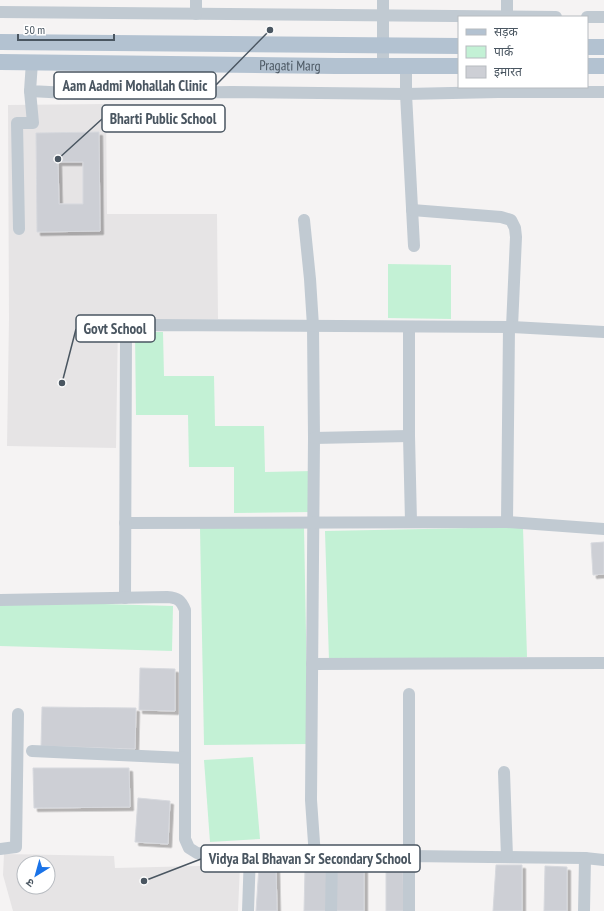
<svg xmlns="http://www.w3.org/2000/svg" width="604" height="911" font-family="'PT Sans Narrow','Noto Sans Devanagari',sans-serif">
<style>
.education{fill:#e6e4e5;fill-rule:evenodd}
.green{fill:#c3f1d5}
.building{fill:#cdcfd5;stroke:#d7d9de;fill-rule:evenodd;filter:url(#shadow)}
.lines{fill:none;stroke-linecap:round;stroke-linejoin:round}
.minor{stroke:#c1cad2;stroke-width:12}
.major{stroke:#b3c2d1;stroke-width:16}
.labels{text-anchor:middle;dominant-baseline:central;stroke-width:4;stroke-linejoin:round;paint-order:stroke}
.street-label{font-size:14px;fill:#4a5661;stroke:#fff}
.leader{fill:none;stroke:#4a5661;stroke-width:1.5}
.callout-dot{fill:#4a5661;stroke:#fff;stroke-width:1.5}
.callout{fill:#fff;stroke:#4a5661;stroke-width:1.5}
.callout-label{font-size:15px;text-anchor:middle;font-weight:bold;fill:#4a5661}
</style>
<defs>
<filter id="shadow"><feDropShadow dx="3.5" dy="3.5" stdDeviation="0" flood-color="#0004"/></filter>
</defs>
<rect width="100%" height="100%" fill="#f5f3f3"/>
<!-- education -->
<g class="education">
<path d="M106,104l1,110h110l1,105 -100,2 -2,127 -109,-2 2,-127 -1,-214z"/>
<path d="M4,854l110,2 1,12 125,-3 -2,46h-225l-10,-36zM24,863h24v24h-24z"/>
</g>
<!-- green -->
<g class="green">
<path d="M388,264l63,1v54l-63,-1z"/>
<path d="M135,332h28l1,44h50l1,50h49l1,46 48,-1v41l-79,1v-46h-45l-1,-52h-52z"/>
<path d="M304,526l4,218 -104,1 -4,-217z"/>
<path d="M523,527l4,130 -198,4 -4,-130z"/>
<path d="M0,601l173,5 -1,45 -172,-5z"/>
<path d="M253,757l7,82 -50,3 -6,-82z"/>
</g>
<!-- building -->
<g class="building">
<path d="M99,132l1,99 -63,1 -1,-99zM58,162h25v42h-24z"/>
<path d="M604,542v32l-11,1 -2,-32z"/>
<path d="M140,668l35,1v42l-36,-1z"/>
<path d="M42,707l94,1 -1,41 -94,-3z"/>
<path d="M33,768h96l1,39 -96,1z"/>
<path d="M138,798l32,3 -2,43 -33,-2z"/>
<path d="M496,865h26v46h-29z"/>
<path d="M259,866l17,1 1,44h-21z"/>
<path d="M545,866l22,1v44h-23z"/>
<path d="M305,868h22l-1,43h-22z"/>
<path d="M337,868l27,1v42h-29z"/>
<path d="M386,870l17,1 1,40h-18z"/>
</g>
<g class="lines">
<!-- minor -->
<g class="minor">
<path d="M0,12l556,5"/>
<path d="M196,14v-14"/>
<path d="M507,17v-17"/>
<path d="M587,17h17"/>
<path d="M32,62l-2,29 57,3 145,-2 174,2 92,-2h106"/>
<path d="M383,66v-66"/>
<path d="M406,66v28l8,152"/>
<path d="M412,210l89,7 10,3 4,8 1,9 -4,90"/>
<path d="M304,220l6,59 3,47 1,112 -3,362 4,57"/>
<path d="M19,229l-2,-106h16l-3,-32"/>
<path d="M409,327v109l2,86"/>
<path d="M314,438l95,-2"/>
<path d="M507,522l97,7"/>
<path d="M125,523l382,-1 2,-195"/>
<path d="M125,598l1,-263 1,-7 6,-2 7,-1 372,2 92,5"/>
<path d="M0,600l167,-3c11,1 14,3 18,13v229l4,9 8,5 53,1 82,3 77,-1 176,2 19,2"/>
<path d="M312,664l292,-1"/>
<path d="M409,694v217"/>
<path d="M32,751l153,7"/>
<path d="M504,772l3,85"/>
<path d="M0,849l16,-2 2,-133"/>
<path d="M248,911l2,-57"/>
<path d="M331,911l1,-54"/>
<path d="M584,911l1,-53"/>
</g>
<!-- major -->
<g class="major">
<path d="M0,42l459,4"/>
<path d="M587,47h17"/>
<path id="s1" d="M0,62l336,4h123"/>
<path d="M587,66h17"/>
</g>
</g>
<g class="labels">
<!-- street labels -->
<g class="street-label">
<text stroke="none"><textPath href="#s1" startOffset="290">Pragati Marg</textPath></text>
</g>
</g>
<!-- callouts -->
<path class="leader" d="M270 30L216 85M58 159L102 119M62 383L76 329M144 881L201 859"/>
<g class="callout-dot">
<circle cx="270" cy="30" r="4"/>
<circle cx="58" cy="159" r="4"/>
<circle cx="62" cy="383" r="4"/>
<circle cx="144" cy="881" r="4"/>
</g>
<g class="callout">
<rect x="54" y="72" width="162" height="27" rx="4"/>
<rect x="102" y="105" width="123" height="27" rx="4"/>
<rect x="76" y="315" width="79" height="27" rx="4"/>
<rect x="201" y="845" width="219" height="27" rx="4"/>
</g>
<g class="callout-label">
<text x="135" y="91">Aam Aadmi Mohallah Clinic</text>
<text x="163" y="124">Bharti Public School</text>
<text x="115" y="334">Govt School</text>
<text x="310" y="864">Vidya Bal Bhavan Sr Secondary School</text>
</g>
<!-- legend -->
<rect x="458" y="16" width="130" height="72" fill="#ffffff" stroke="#b7bbc0"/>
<rect x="466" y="29" width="20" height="6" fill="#b3c2d1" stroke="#b7bbc0"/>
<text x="494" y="36" font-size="12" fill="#4a5661">सड़क</text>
<rect x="466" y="46" width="20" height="12" fill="#c3f1d5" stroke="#b7bbc0"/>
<text x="494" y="56" font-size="12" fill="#4a5661">पार्क</text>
<rect x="466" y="66" width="20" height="12" fill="#cdcfd5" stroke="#b7bbc0"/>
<text x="494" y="76" font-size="12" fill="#4a5661">इमारत</text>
<!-- north arrow -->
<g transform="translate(36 875) rotate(217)"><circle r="19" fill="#ffffff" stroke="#b7bbc0"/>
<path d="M0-3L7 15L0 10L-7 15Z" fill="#1a73e8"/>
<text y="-6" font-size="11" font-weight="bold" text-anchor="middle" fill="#4a5661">उ</text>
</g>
<!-- scale -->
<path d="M18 34v6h96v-6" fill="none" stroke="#4a5661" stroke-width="2"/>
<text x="24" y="34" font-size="12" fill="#4a5661" stroke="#ffffff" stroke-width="3" paint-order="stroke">50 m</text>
</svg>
